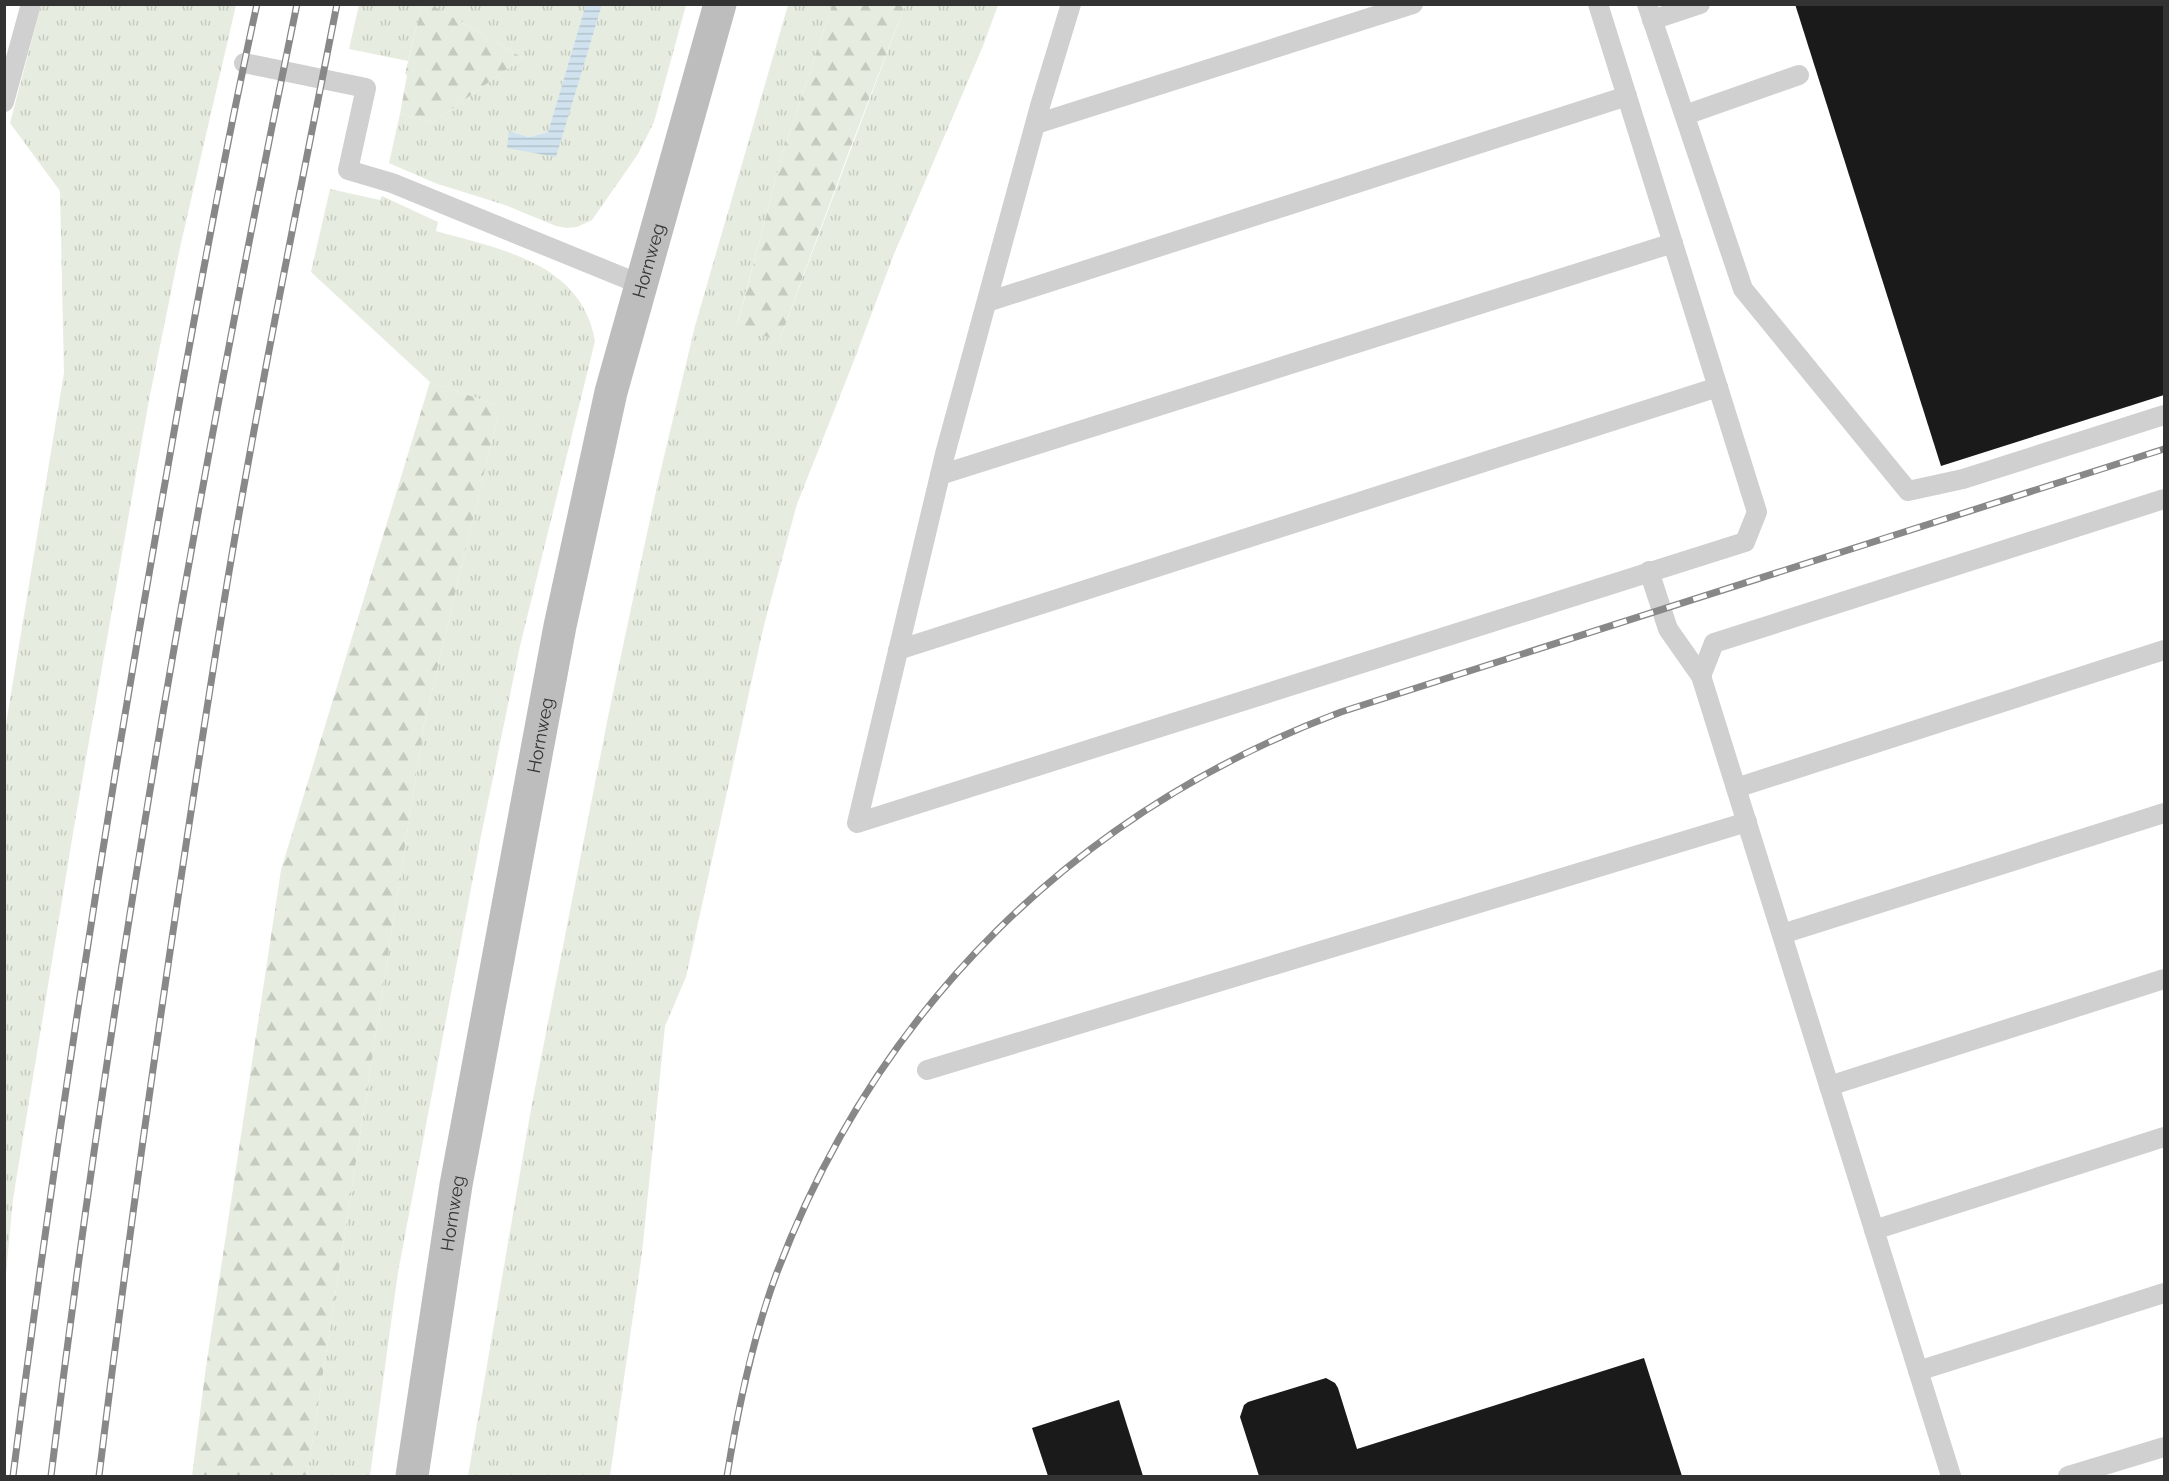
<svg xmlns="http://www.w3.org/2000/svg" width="2169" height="1481" font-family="Raleway,sans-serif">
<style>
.grass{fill:url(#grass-tufts)}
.forest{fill:url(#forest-firs)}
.water{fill:url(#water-rules)}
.building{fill:#1a1a1a}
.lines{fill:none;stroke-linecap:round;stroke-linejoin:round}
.lane{stroke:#d0d0d0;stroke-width:20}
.secondary{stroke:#bdbdbd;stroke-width:33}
.rail-casing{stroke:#888;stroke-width:7}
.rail{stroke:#fff;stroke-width:4.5;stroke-dasharray:14;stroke-linecap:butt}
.labels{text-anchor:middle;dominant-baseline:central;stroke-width:6;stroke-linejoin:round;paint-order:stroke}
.street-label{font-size:18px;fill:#333;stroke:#fff}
</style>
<defs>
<pattern id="grass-tufts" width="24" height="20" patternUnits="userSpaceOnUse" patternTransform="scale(1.5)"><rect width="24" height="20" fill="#e6ecdf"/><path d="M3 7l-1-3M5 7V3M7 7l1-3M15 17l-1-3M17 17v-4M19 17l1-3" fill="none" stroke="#c6cbc0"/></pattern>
<pattern id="forest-firs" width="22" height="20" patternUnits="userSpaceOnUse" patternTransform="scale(1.5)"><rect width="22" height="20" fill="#e6ecdf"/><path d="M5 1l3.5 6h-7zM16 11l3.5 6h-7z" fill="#c6cbc0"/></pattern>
<pattern id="water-rules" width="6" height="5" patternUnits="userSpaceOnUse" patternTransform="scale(1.5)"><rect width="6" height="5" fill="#cfe2ee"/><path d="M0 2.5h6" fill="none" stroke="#b2c2cd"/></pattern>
</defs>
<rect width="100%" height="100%" fill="#fff"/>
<!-- grass -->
<g class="grass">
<path d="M41,5h195l-55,238 -32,157 -74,421 -62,378 -8,85v-554l59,-357 -4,-182 -50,-68z"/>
<path d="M359,5h63l-14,56 -59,-12z"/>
<path d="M432,5h154l-38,127 -19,5 -20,-6 47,25 46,-151h84l-32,117 -16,32 -46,66 -15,7 -10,1 -11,-2 -51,-21 -70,-22 -46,-20 11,-49 32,9 91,-65z"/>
<path d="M788,5h44l-49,147 -46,173 42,16 126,-336h93l-15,41 -89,208 -41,109 -56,141 -33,121 -78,352 -21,49 -23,227 -32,223h-142l63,-367 79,-402 48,-225 37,-156z"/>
<path d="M330,189l50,11 2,-4 56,26 -2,9c64,18 146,32 159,110l-75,305 -39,190 -83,436 -28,204h-63l117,-752 76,-318 -70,-24 -119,-110z"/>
</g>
<!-- forest -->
<g class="forest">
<path d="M422,5h10l91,53 -91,65 -32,-9 7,-39 -2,-1z"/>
<path d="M832,5h73l-57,149 -69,187 -42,-15 46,-174z"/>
<path d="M430,382l70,24 -76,318 -117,752h-115l13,-102 76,-504z"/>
</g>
<!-- water -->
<path class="water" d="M586,4l16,1 -46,152 -49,-9 2,-17 20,6 19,-5z"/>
<!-- building -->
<g class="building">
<path d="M1795,4h369v391l-223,71z"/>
<path d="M1644,1358l38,118h-423l-19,-59 4,-12 4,-3 78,-24 9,5 3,5 19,61z"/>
<path d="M1119,1400l24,76h-95l-16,-48z"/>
</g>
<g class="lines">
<!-- lane -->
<g class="lane">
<path d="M1071,4l-31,102 -95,348 -88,369 888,-281 12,-30 -159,-508"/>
<path d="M1647,4l96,285 165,202 55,-12 201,-64"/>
<path d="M1652,20l48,-16"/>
<path d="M244,63l122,25 -18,82 44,13 250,102"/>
<path d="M4,102l27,-98"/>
<path d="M1685,115l114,-40"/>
<path d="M1036,124l377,-120"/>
<path d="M987,302l640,-206"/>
<path d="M940,475l733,-232"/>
<path d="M1649,571l19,58 33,47 250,800"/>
<path d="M898,650l820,-263"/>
<path d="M1701,676l13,-33 450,-144"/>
<path d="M1736,788l428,-138"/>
<path d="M1782,934l382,-121"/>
<path d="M927,1070l820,-248"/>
<path d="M1829,1086l335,-107"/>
<path d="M1874,1230l290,-93"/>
<path d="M1918,1371l246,-78"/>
<path d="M2068,1476l96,-29"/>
</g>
<!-- secondary -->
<path class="secondary" id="s1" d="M412,1476l44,-291 104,-559 51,-234 109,-388"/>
<!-- rail casing -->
<g class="rail-casing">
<g id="rail">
<path d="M13,1476c42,-332 93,-663 152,-993 28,-160 57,-320 92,-479"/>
<path d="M51,1476c60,-493 145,-984 246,-1472"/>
<path d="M99,1476c34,-277 74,-554 118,-831 34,-214 78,-427 120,-641"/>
<path d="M727,1476c11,-68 25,-136 49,-201 100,-266 299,-463 565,-563l823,-263"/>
</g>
</g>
<!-- rail -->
<use href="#rail" class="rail"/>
</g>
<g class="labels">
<!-- street labels -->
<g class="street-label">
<text stroke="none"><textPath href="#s1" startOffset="1239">Hornweg</textPath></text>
<text stroke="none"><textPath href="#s1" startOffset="752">Hornweg</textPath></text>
<text stroke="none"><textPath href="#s1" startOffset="266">Hornweg</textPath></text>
</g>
</g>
<!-- border -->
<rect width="2169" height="1481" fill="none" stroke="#333333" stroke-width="12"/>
</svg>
